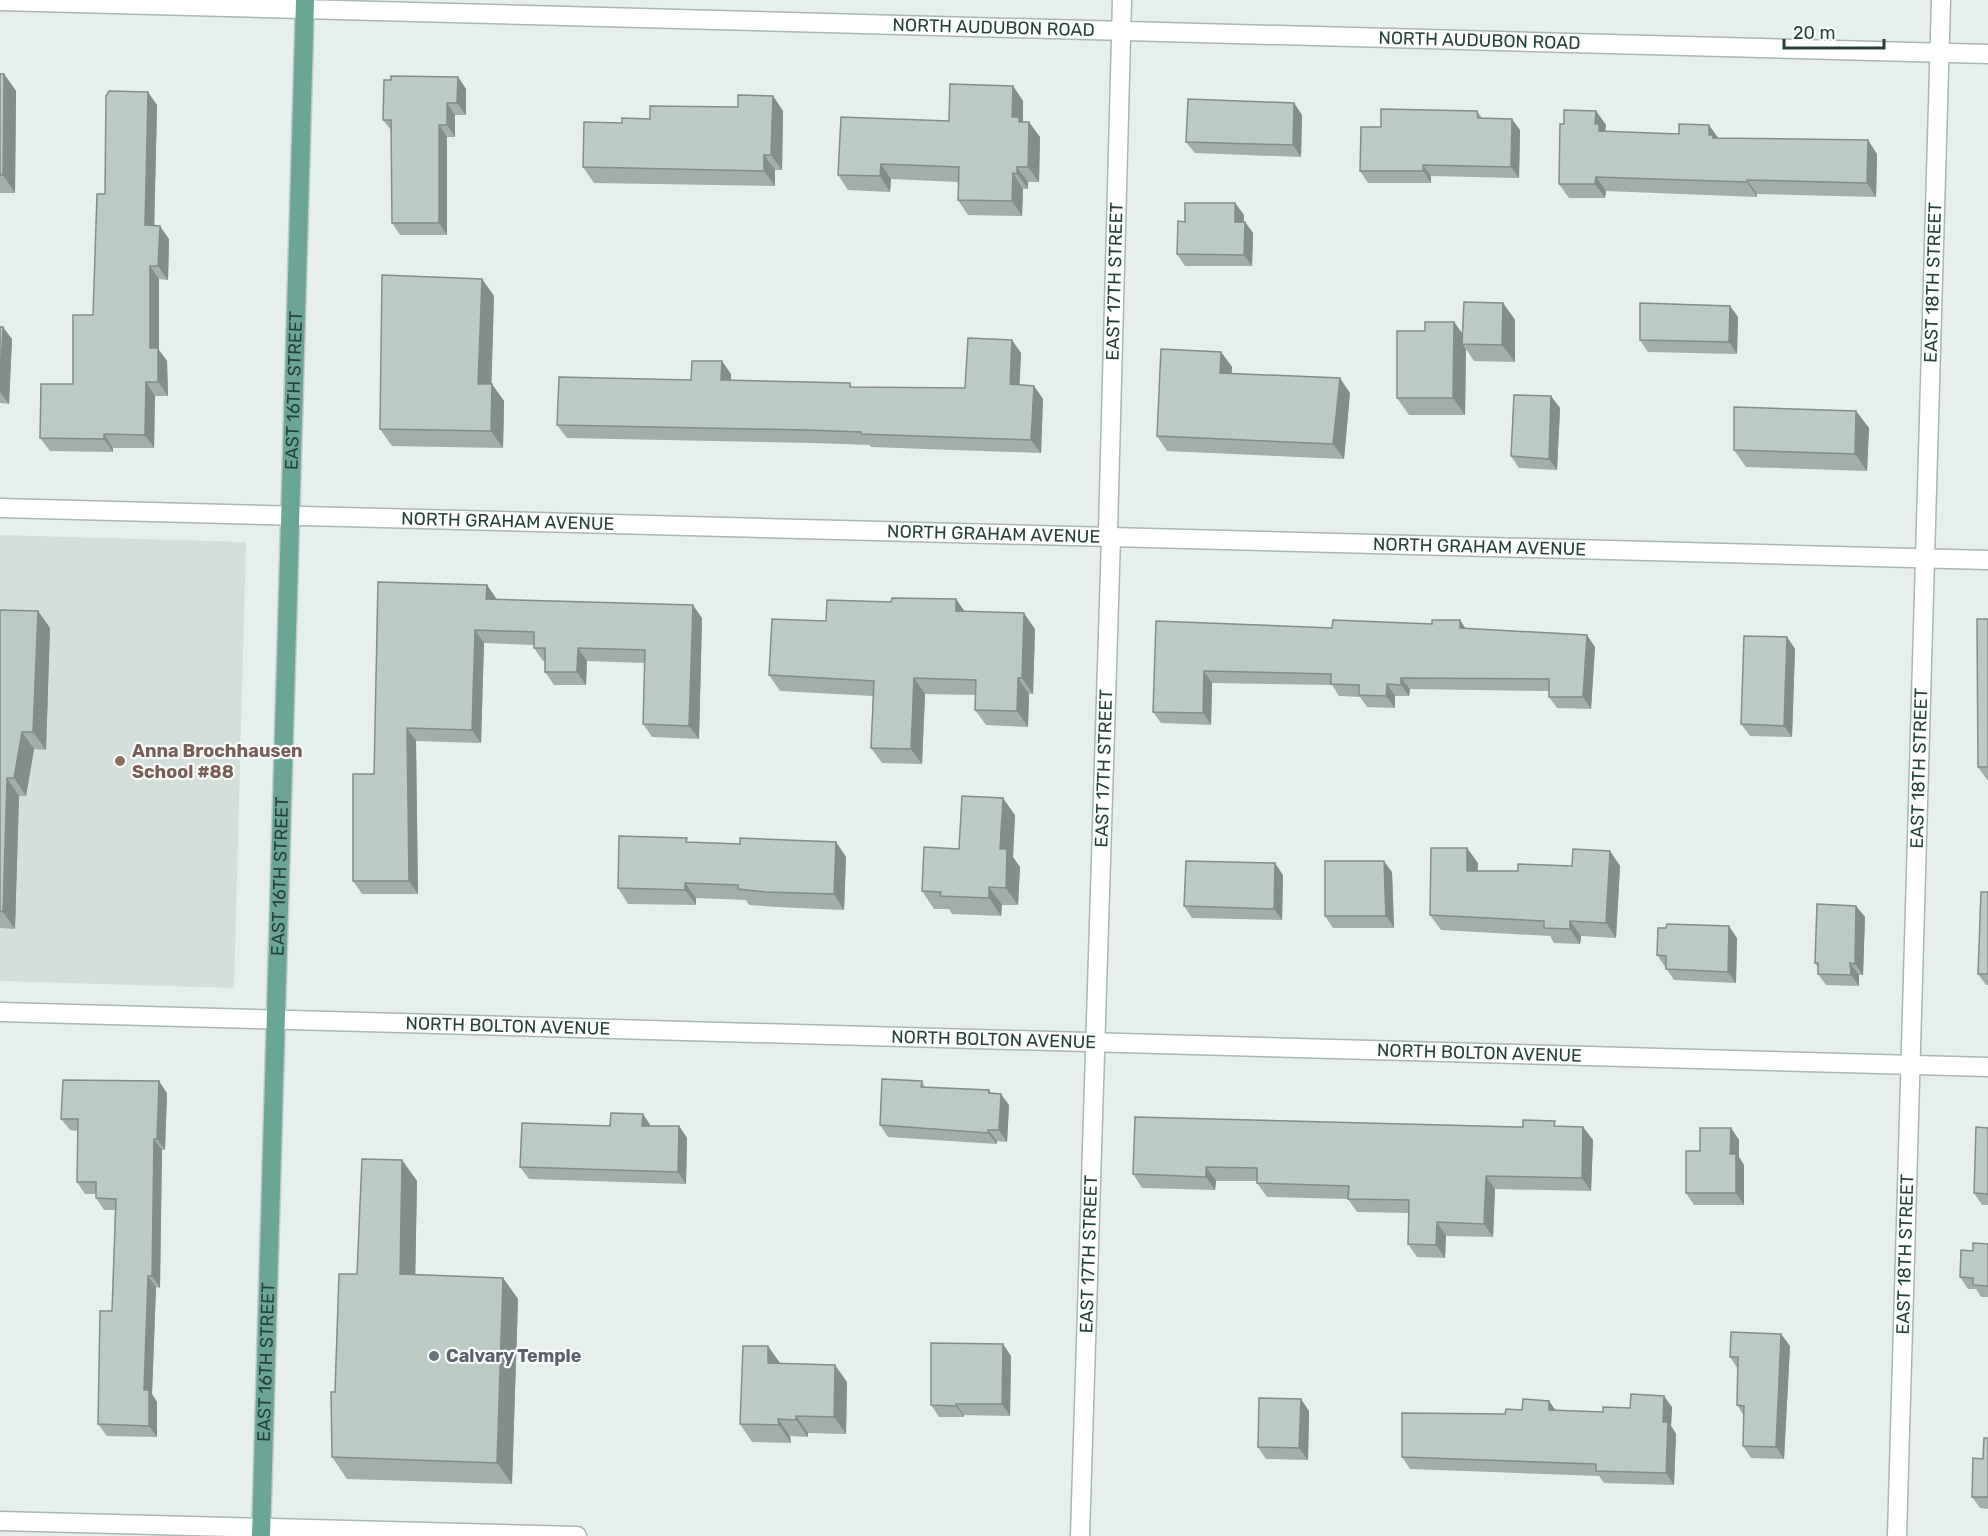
<svg xmlns="http://www.w3.org/2000/svg" width="1988" height="1536" font-family="Rubik,sans-serif">
<style>
.built{fill:#d4dfda}
.lines{fill:none;stroke-linecap:round;stroke-linejoin:round}
.minor-casing{stroke:#a8b8b2;stroke-width:21}
.major-casing{stroke:#c2cac8;stroke-width:21}
.minor{stroke:#fff;stroke-width:18}
.major{stroke:#6aa596;stroke-width:18}
.wall{fill:#a1aea9}
.shaded-wall{fill:#838d89}
.building{fill:#bbcac4;stroke:#838d89;stroke-width:1.5}
.education-dot{fill:#8d6e63;stroke:#f7fbf9;stroke-width:2}
.worship-dot{fill:#6b7280;stroke:#f7fbf9;stroke-width:2}
.labels{text-anchor:middle;dominant-baseline:central;stroke-width:4.5;stroke-linejoin:round;paint-order:stroke}
.street-label{font-size:18px;fill:#24423a;stroke:#f7fbf9}
.education-label{font-size:18px;font-weight:bold;fill:#785e54;stroke:#f7fbf9;text-anchor:start}
.worship-label{font-size:18px;font-weight:bold;fill:#5b616d;stroke:#f7fbf9;text-anchor:start}
</style>
<rect width="100%" height="100%" fill="#e6efeb"/>
<!-- built -->
<path class="built" d="M0,535l246,7 -12,446 -234,-7z"/>
<g class="lines">
<!-- minor casing -->
<g class="minor-casing">
<g id="minor">
<path id="s1" d="M0,1l1988,53"/>
<path id="s2" d="M0,508l1988,52"/>
<path id="s3" d="M0,1012l1988,55"/>
<path d="M0,1521l577,15"/>
<path id="s4" d="M1080,1536l31,-999 -3,-6 14,-531"/>
<path id="s5" d="M1897,1536l44,-1536"/>
</g>
</g>
<!-- major casing -->
<g class="major-casing">
<g id="major">
<path id="s6" d="M261,1536l44,-1536"/>
</g>
</g>
<!-- minor -->
<use href="#minor" class="minor"/>
<!-- major -->
<use href="#major" class="major"/>
</g>
<!-- wall -->
<g class="wall">
<path d="M0,74h4l12,17 -1,102h-15z"/>
<path d="M458,77l8,12v26h-11v22h-8v98h-47l-8,-12 -1,-93 -8,-10z"/>
<path d="M1013,86l10,15v21l17,15 -1,45h-11v7h-5l-1,27 -54,-1 -10,-15v-18l-67,-3 -1,13 -42,-2 -10,-15 111,-54z"/>
<path d="M773,96l10,15 -1,59h-7v16l-181,-3 -11,-16 39,-44 116,-16z"/>
<path d="M1294,103l8,12 -1,42 -106,-4 -9,-11z"/>
<path d="M157,105l-3,120 15,14 -1,41 -9,-1v71l8,11 1,35h-13l-1,52h-41v4l-63,-1 -10,-13 33,-54z"/>
<path d="M1477,111l5,7 38,12 -1,48 -88,-2v7h-63l-8,-12 21,-44z"/>
<path d="M1596,111l10,14 -1,7 114,6 158,16 -1,43 -119,-3v3l-151,-6 -1,7h-36l-10,-14 5,-60z"/>
<path d="M1235,203l9,12 -1,7h2l8,11 -1,33h-67l-8,-12 8,-32z"/>
<path d="M482,279l12,17 -3,88 13,17 -1,47 -111,-2 -12,-17z"/>
<path d="M1503,303l12,17v42l-41,-1 -8,-12 -1,66h-56l-12,-17 28,-67 29,-9 9,12z"/>
<path d="M1730,306l8,11 -1,37 -89,-2 -8,-12z"/>
<path d="M0,327l12,12 -3,65 -9,-1z"/>
<path d="M1221,352l11,15 -1,6 119,20 -6,66 -177,-8 -10,-15z"/>
<path d="M1021,353l-2,32 15,1 9,13 -2,54 -170,-6 -2,-2 -54,-2 -248,-5 -10,-13 134,-45 40,-6v6l119,3 2,4 113,1z"/>
<path d="M1551,396l9,12 -3,62 -38,-2 -8,-12z"/>
<path d="M1856,411l13,17 -2,43 -121,-4 -12,-17z"/>
<path d="M487,585l9,15 206,18 -3,121 -47,-2 -9,-13 2,-61 -58,-2 -1,24h-32l-9,-13v-11h-2l-9,-13v-3l-50,-2 -3,100 -65,-2 2,153h-56l-9,-13 21,-107z"/>
<path d="M956,599l8,12 71,18 -2,65h-4l-1,33 -42,-2 -11,-15v-15l-50,-1 -3,70 -40,-1 -11,-15 2,-52 -93,-5 -11,-16 122,-73z"/>
<path d="M0,610l38,1 12,17 -4,122 -12,-1 -8,47h-7l-4,133 -15,-1z"/>
<path d="M1988,619v162l-10,-14z"/>
<path d="M1156,621l176,7 134,1 129,18 -4,62 -34,-1 -8,-11v-6l-139,-2 -1,7h-14v12l-28,-1 -7,-10 -21,-1 -7,-11 -120,-2 -1,42 -50,-2 -8,-11z"/>
<path d="M1787,637l8,12 -3,88 -42,-1 -9,-12z"/>
<path d="M1015,815l-2,42 7,10 -2,38h-16l-1,11 -49,-2 -3,-5h-15l-12,-18 37,-42z"/>
<path d="M836,842l10,15 -2,53 -67,-3 -28,-2 -3,-5 -50,-2v7l-68,-1 -10,-16 72,-45 50,1z"/>
<path d="M1610,851l10,15 -4,72 -35,-2 -1,8 -26,-1 -4,-7 -109,-6 -11,-15 48,-52 -1,8h41l54,-5z"/>
<path d="M1392,872l2,56h-61l-8,-12z"/>
<path d="M1283,875l-1,45 -90,-2 -8,-12z"/>
<path d="M1988,892v93h-2l-8,-11z"/>
<path d="M1856,906l9,11 -2,58h-4v11l-33,-1 -8,-11v-7l-3,-4z"/>
<path d="M1737,938l-1,45 -62,-3 -17,-25z"/>
<path d="M922,1081l3,6 64,3 2,3 18,12 -2,37 -10,-1v3l-109,-7 -8,-12z"/>
<path d="M167,1093l-2,57h-3l-2,138 -4,-1 -4,107 5,8v35l-50,-1 -9,-12 14,-113 3,-101h-11l-8,-12v-4h-11l-8,-12v-51l-7,-1 -9,-11z"/>
<path d="M610,1126h69l8,12 -1,46 -157,-5 -9,-12z"/>
<path d="M1558,1126l25,1 10,13 -2,51 -96,-2 -2,48 -47,-1 -1,22 -28,-1 -9,-13v-31l-51,-1 -9,-13 -81,-2 -10,-14v-2h-41l-1,9 -73,-2 -9,-14 385,-47z"/>
<path d="M1731,1128l8,12v17l5,8v40h-50l-8,-12 14,-42z"/>
<path d="M1988,1128v77h-6l-8,-12z"/>
<path d="M402,1160l15,21 -2,94 88,3 15,21 -6,185 -165,-5 -15,-22 3,-65 22,-118z"/>
<path d="M1988,1244v53h-7l-5,-8h-8l-8,-12 13,-26z"/>
<path d="M1781,1334l9,12 -6,113 -33,-1 -8,-12 1,-30 -7,-11 1,-36 -8,-12z"/>
<path d="M1011,1356l-1,60 -46,-1v2h-25l-8,-12z"/>
<path d="M780,1363l67,19 -1,52 -38,-1v4l-18,-1 1,7 -39,-1 -12,-18z"/>
<path d="M1672,1407l-1,19 5,8 -2,51 -70,-2 -5,-7 -189,-7 -8,-12 103,-43 51,-4 47,2 27,-4z"/>
<path d="M1309,1411l-1,49 -42,-1 -8,-12z"/>
<path d="M1988,1438v71l-8,-1 -8,-11 11,-38z"/>
</g>
<!-- shaded-wall -->
<g class="shaded-wall">
<path d="M4,74l12,17 -1,102 -12,-18z"/>
<path d="M458,77l8,12v26l-9,-12z"/>
<path d="M1013,86l10,15v22l6,-1 11,15 -1,45 -11,-15 -16,-50z"/>
<path d="M148,92l9,13 -3,133 -9,-13z"/>
<path d="M773,96l10,15 -1,59 -11,-15z"/>
<path d="M447,103l8,12v22l-8,-12z"/>
<path d="M1294,103l8,12 -1,42 -8,-12z"/>
<path d="M1596,111l10,14 -1,7 -6,-1 -4,-7z"/>
<path d="M1512,119l8,11 -1,48 -8,-11z"/>
<path d="M439,125l8,12v98l-8,-12z"/>
<path d="M1709,125l10,14v4l-10,-8z"/>
<path d="M1868,140l9,14 -1,43 -9,-14z"/>
<path d="M764,155l11,15v16l-11,-15z"/>
<path d="M881,164l10,15 -1,13 -10,-16z"/>
<path d="M1423,165l8,11v7l-8,-12z"/>
<path d="M1017,167l11,15v7l-11,-15z"/>
<path d="M1013,173l10,16 -1,27 -10,-15z"/>
<path d="M1596,177l10,14 -1,7 -10,-14z"/>
<path d="M1747,180l10,14v3l-10,-15z"/>
<path d="M1235,203l9,12 -1,19 -8,-12z"/>
<path d="M1245,222l8,11 -1,33 -8,-11z"/>
<path d="M160,226l9,13 -1,41 -10,-14z"/>
<path d="M150,266l9,13v71l8,11 1,35 -10,-14 -8,-34z"/>
<path d="M482,279l12,17 -3,105 -13,-17z"/>
<path d="M1503,303l12,17v42l-13,-17z"/>
<path d="M1730,306l8,11 -1,37 -8,-12z"/>
<path d="M1454,322l12,17 -4,5 4,5 -1,66 -12,-17z"/>
<path d="M3,327l9,12 -3,65 -9,-12z"/>
<path d="M1012,340l9,13 -2,44 -9,-13z"/>
<path d="M1221,352l11,15 -1,21 -11,-15z"/>
<path d="M722,361l9,13v19l-10,-13z"/>
<path d="M1340,378l10,15 -6,66 -11,-15z"/>
<path d="M146,382l9,14 -1,52 -9,-13z"/>
<path d="M492,384l12,17 -1,47 -12,-17z"/>
<path d="M1034,386l9,13 -2,54 -10,-13z"/>
<path d="M1551,396l9,12 -3,62 -8,-11z"/>
<path d="M1856,411l13,17 -2,43 -12,-17z"/>
<path d="M104,434l9,14v4l-9,-13z"/>
<path d="M487,585l9,13v14l-10,-13z"/>
<path d="M956,599l11,16 -11,-4z"/>
<path d="M693,605l9,13 -3,121 -10,-13z"/>
<path d="M38,611l12,17 -4,122 -13,-18z"/>
<path d="M1024,613l11,16 -2,65 -11,-16z"/>
<path d="M1460,620l8,12 -8,-4z"/>
<path d="M475,630l9,13 -3,100 -9,-13z"/>
<path d="M1587,635l8,12 -4,62 -8,-12z"/>
<path d="M1787,637l8,12 -3,88 -8,-11z"/>
<path d="M578,648l9,13 -1,24 -9,-13z"/>
<path d="M1204,671l8,12 -1,42 -8,-12z"/>
<path d="M914,678l11,16 -3,70 -11,-15z"/>
<path d="M1018,678l11,16 -1,33 -11,-16z"/>
<path d="M1401,678l9,11 -1,7 -8,-11z"/>
<path d="M1387,684l8,12v12l-9,-12z"/>
<path d="M407,728l9,13 2,153 -9,-13z"/>
<path d="M22,732l12,17 -8,47 -12,-18z"/>
<path d="M7,778l12,18 -4,133 -12,-17z"/>
<path d="M1003,798l12,17 -2,42 7,10 -2,38 -12,-17 -6,-39z"/>
<path d="M836,842l10,15 -2,53 -10,-16z"/>
<path d="M1467,848l11,15 -1,23 -10,-15z"/>
<path d="M1610,851l10,15 -4,72 -10,-15z"/>
<path d="M1384,861l8,11 2,56 -8,-12z"/>
<path d="M1275,863l8,12 -1,45 -8,-11z"/>
<path d="M685,883l11,15v7l-11,-15z"/>
<path d="M989,887l13,18 -1,11 -12,-18z"/>
<path d="M1856,906l9,11 -2,58 -8,-11z"/>
<path d="M1570,921l11,15 -1,8 -10,-15z"/>
<path d="M1729,926l8,12 -1,45 -8,-11z"/>
<path d="M1850,963l9,12v11l-8,-11z"/>
<path d="M159,1081l8,12 -2,57 -8,-11z"/>
<path d="M1001,1094l8,11 -2,37 -8,-12z"/>
<path d="M643,1114l8,12h-9z"/>
<path d="M679,1126l8,12 -1,46 -8,-12z"/>
<path d="M1583,1127l10,13 -2,51 -9,-13z"/>
<path d="M1731,1128l8,12v17l5,8v40l-8,-12 -6,-39z"/>
<path d="M988,1130l9,11v3l-9,-11z"/>
<path d="M154,1139l8,11 -2,138 -8,-12z"/>
<path d="M402,1160l15,21 -2,115 -15,-22z"/>
<path d="M1206,1167l10,14 -1,9 -9,-13z"/>
<path d="M1486,1176l9,13 -2,48 -9,-13z"/>
<path d="M1437,1222l9,14 -1,22 -9,-13z"/>
<path d="M148,1276l8,11 -4,107 5,8v35l-8,-11 -5,-36z"/>
<path d="M503,1278l15,21 -6,185 -15,-21z"/>
<path d="M1781,1334l9,12 -6,113 -8,-12z"/>
<path d="M1003,1344l8,12 -1,60 -8,-12z"/>
<path d="M768,1346l12,17h-12z"/>
<path d="M835,1365l12,17 -1,52 -12,-17z"/>
<path d="M1664,1396l8,11 -1,19 5,8 -2,51 -8,-12 -3,-51z"/>
<path d="M1301,1399l8,12 -1,49 -9,-12z"/>
<path d="M1549,1401l8,11 -8,-2z"/>
<path d="M956,1404l8,11v2l-8,-11z"/>
<path d="M796,1416l12,17v4l-12,-17z"/>
<path d="M778,1419l12,17 1,7 -12,-18z"/>
</g>
<!-- building -->
<g class="building">
<path d="M0,74h4l-1,101h-3z"/>
<path d="M391,76l67,1 -1,26h-10v22h-8v98h-47l-1,-103h-8l1,-40h7z"/>
<path d="M950,84l63,2 -1,31h7v5h10l-1,45h-11v7l-4,-1 -1,28 -54,-1 1,-33 -78,-3 -1,12 -42,-1 3,-58 108,4z"/>
<path d="M109,91l39,1 -3,133 15,1 -2,40h-8v82h8v34h-12l-1,53 -41,-1v5l-64,-1 1,-54h32v-69h20l4,-121h8l1,-98z"/>
<path d="M738,95l35,1 -2,59h-7v16l-181,-4 1,-45 38,1v-5l28,1v-13l88,1z"/>
<path d="M1188,99l106,4 -1,42 -107,-3z"/>
<path d="M1381,109l96,2 1,7 34,1 -1,48 -88,-2v6h-63l1,-44h20z"/>
<path d="M1564,110l32,1 -1,13h4v7l80,3v-10l30,1v10h4v3l155,2 -1,43 -120,-3v2l-151,-5 -1,7h-36l1,-60h4z"/>
<path d="M1185,203h50v19h10l-1,33 -67,-1 1,-33 7,1z"/>
<path d="M382,275l100,4 -4,105h14l-1,47 -111,-2z"/>
<path d="M1464,302l39,1 -1,42 -40,-1z"/>
<path d="M1640,303l90,3 -1,36 -89,-2z"/>
<path d="M1425,322h29l-1,76h-56v-67h28z"/>
<path d="M0,327h3l-3,65z"/>
<path d="M968,338l44,2 -2,44 24,2 -3,54 -170,-6v-2l-55,-2 -249,-5 2,-48 132,3 1,-19h30l-1,19 129,3v4l115,1z"/>
<path d="M1161,349l60,3 -1,21 120,5 -7,66 -176,-8z"/>
<path d="M1514,395l37,1 -2,63 -38,-3z"/>
<path d="M1734,407l122,4 -1,43 -121,-4z"/>
<path d="M378,582l109,3 -1,14 207,6 -4,121 -46,-2 2,-74 -67,-2 -1,24h-32v-24h-11v-16l-59,-2 -3,100 -65,-2 2,153h-56v-107h21z"/>
<path d="M892,598l64,1v12l68,2 -2,65h-4l-1,33 -42,-1 1,-30 -62,-2 -3,71 -40,-1 3,-67 -105,-6 3,-56 54,2 1,-21 64,2z"/>
<path d="M0,610l38,1 -5,121h-11l-8,46h-7l-4,134 -3,-1z"/>
<path d="M1977,619h11v148h-10z"/>
<path d="M1333,620l99,4v-4h28v8l127,7 -4,62h-34v-18l-148,-1v7l-14,-1 -1,12 -27,-1v-10l-28,-1v-10l-127,-3 -1,42 -50,-1 3,-91 176,7z"/>
<path d="M1744,636l43,1 -3,89 -43,-2z"/>
<path d="M962,796l41,2 -3,51h7l-1,39 -17,-1v11l-49,-2 1,-4 -19,-1 2,-44 35,2z"/>
<path d="M619,836l68,2 -1,4 54,2v-6l96,4 -2,52 -68,-2 -28,-3v-4l-53,-2v7l-67,-2z"/>
<path d="M1431,848h36v23h51v-7l54,2 1,-17 37,2 -4,72 -36,-2v8l-26,-1v-7l-114,-6z"/>
<path d="M1186,861l89,2 -1,46 -90,-3z"/>
<path d="M1325,861h59l2,55h-61z"/>
<path d="M1981,892h7v82h-10z"/>
<path d="M1817,904l39,2 -1,58 -5,-1 1,12 -33,-1v-11h-3z"/>
<path d="M1667,924l62,2 -1,46 -62,-3v-13l-9,-1 1,-27h8z"/>
<path d="M882,1079l40,2 -1,6 68,3v3l12,1 -2,36h-11v3l-108,-8z"/>
<path d="M63,1080l96,1 -2,58h-3l-2,137h-4l-4,114h5v36l-51,-2 2,-113h12l4,-112 -20,-1v-16h-19l1,-63h-17z"/>
<path d="M611,1113l32,1 -1,12h37l-1,46 -158,-5 2,-44 88,3z"/>
<path d="M1135,1117l383,10h5v-7l32,1 -1,5 29,1 -1,51 -96,-2 -2,48 -47,-2 -1,23 -28,-1 1,-44 -61,-1 1,-13 -92,-3v-15l-51,-1v10l-73,-3z"/>
<path d="M1976,1127l12,1v66l-14,-1z"/>
<path d="M1700,1128h31l-1,26h6v39h-50v-42h14z"/>
<path d="M362,1159l40,1 -2,114 103,4 -6,185 -165,-6 -1,-65h4l4,-118h18z"/>
<path d="M1973,1243l15,1v42l-15,-1v-7l-13,-1 1,-27 12,1z"/>
<path d="M1731,1332l50,2 -5,113 -33,-1 1,-40 -7,-1 1,-48h-8z"/>
<path d="M931,1343l72,1 -1,60h-46v2l-25,-1z"/>
<path d="M743,1346h25v17l67,2 -1,52 -38,-1v4l-18,-1 1,6 -39,-1z"/>
<path d="M1631,1394l33,2 -1,26h5l-2,51 -70,-2v-7l-194,-7v-44l103,1 1,-5 16,1 1,-11 26,2v9l54,2v-5l27,1z"/>
<path d="M1259,1398l42,1 -2,49 -41,-1z"/>
<path d="M1984,1438h4v59h-16l1,-39 10,1z"/>
</g>
<!-- markers -->
<circle class="education-dot" cx="120" cy="761" r="6"/>
<circle class="worship-dot" cx="434" cy="1356" r="6"/>
<g class="labels">
<!-- street labels -->
<g class="street-label">
<text stroke="none"><textPath href="#s1" startOffset="994">NORTH AUDUBON ROAD</textPath></text>
<text stroke="none"><textPath href="#s1" startOffset="1480">NORTH AUDUBON ROAD</textPath></text>
<text stroke="none"><textPath href="#s5" startOffset="1254">EAST 18TH STREET</textPath></text>
<text stroke="none"><textPath href="#s4" startOffset="1256">EAST 17TH STREET</textPath></text>
<text stroke="none"><textPath href="#s6" startOffset="1146">EAST 16TH STREET</textPath></text>
<text stroke="none"><textPath href="#s2" startOffset="508">NORTH GRAHAM AVENUE</textPath></text>
<text stroke="none"><textPath href="#s2" startOffset="994">NORTH GRAHAM AVENUE</textPath></text>
<text stroke="none"><textPath href="#s2" startOffset="1480">NORTH GRAHAM AVENUE</textPath></text>
<text stroke="none"><textPath href="#s4" startOffset="768">EAST 17TH STREET</textPath></text>
<text stroke="none"><textPath href="#s5" startOffset="768">EAST 18TH STREET</textPath></text>
<text stroke="none"><textPath href="#s6" startOffset="660">EAST 16TH STREET</textPath></text>
<text stroke="none"><textPath href="#s3" startOffset="508">NORTH BOLTON AVENUE</textPath></text>
<text stroke="none"><textPath href="#s3" startOffset="994">NORTH BOLTON AVENUE</textPath></text>
<text stroke="none"><textPath href="#s3" startOffset="1480">NORTH BOLTON AVENUE</textPath></text>
<text stroke="none"><textPath href="#s4" startOffset="282">EAST 17TH STREET</textPath></text>
<text stroke="none"><textPath href="#s5" startOffset="282">EAST 18TH STREET</textPath></text>
<text stroke="none"><textPath href="#s6" startOffset="174">EAST 16TH STREET</textPath></text>
</g>
<!-- education labels -->
<g class="education-label">
<text x="132" y="751">Anna Brochhausen<tspan x="132" dy="21">School #88</tspan></text>
</g>
<!-- worship labels -->
<g class="worship-label">
<text x="446" y="1356">Calvary Temple</text>
</g>
</g>
<!-- scale -->
<path d="M1784 39v9h100v-9" fill="none" stroke="#24423a" stroke-width="3"/>
<text x="1793" y="39" font-size="18" fill="#24423a" stroke="#f7fbf9" stroke-width="4.5" paint-order="stroke">20 m</text>
</svg>
